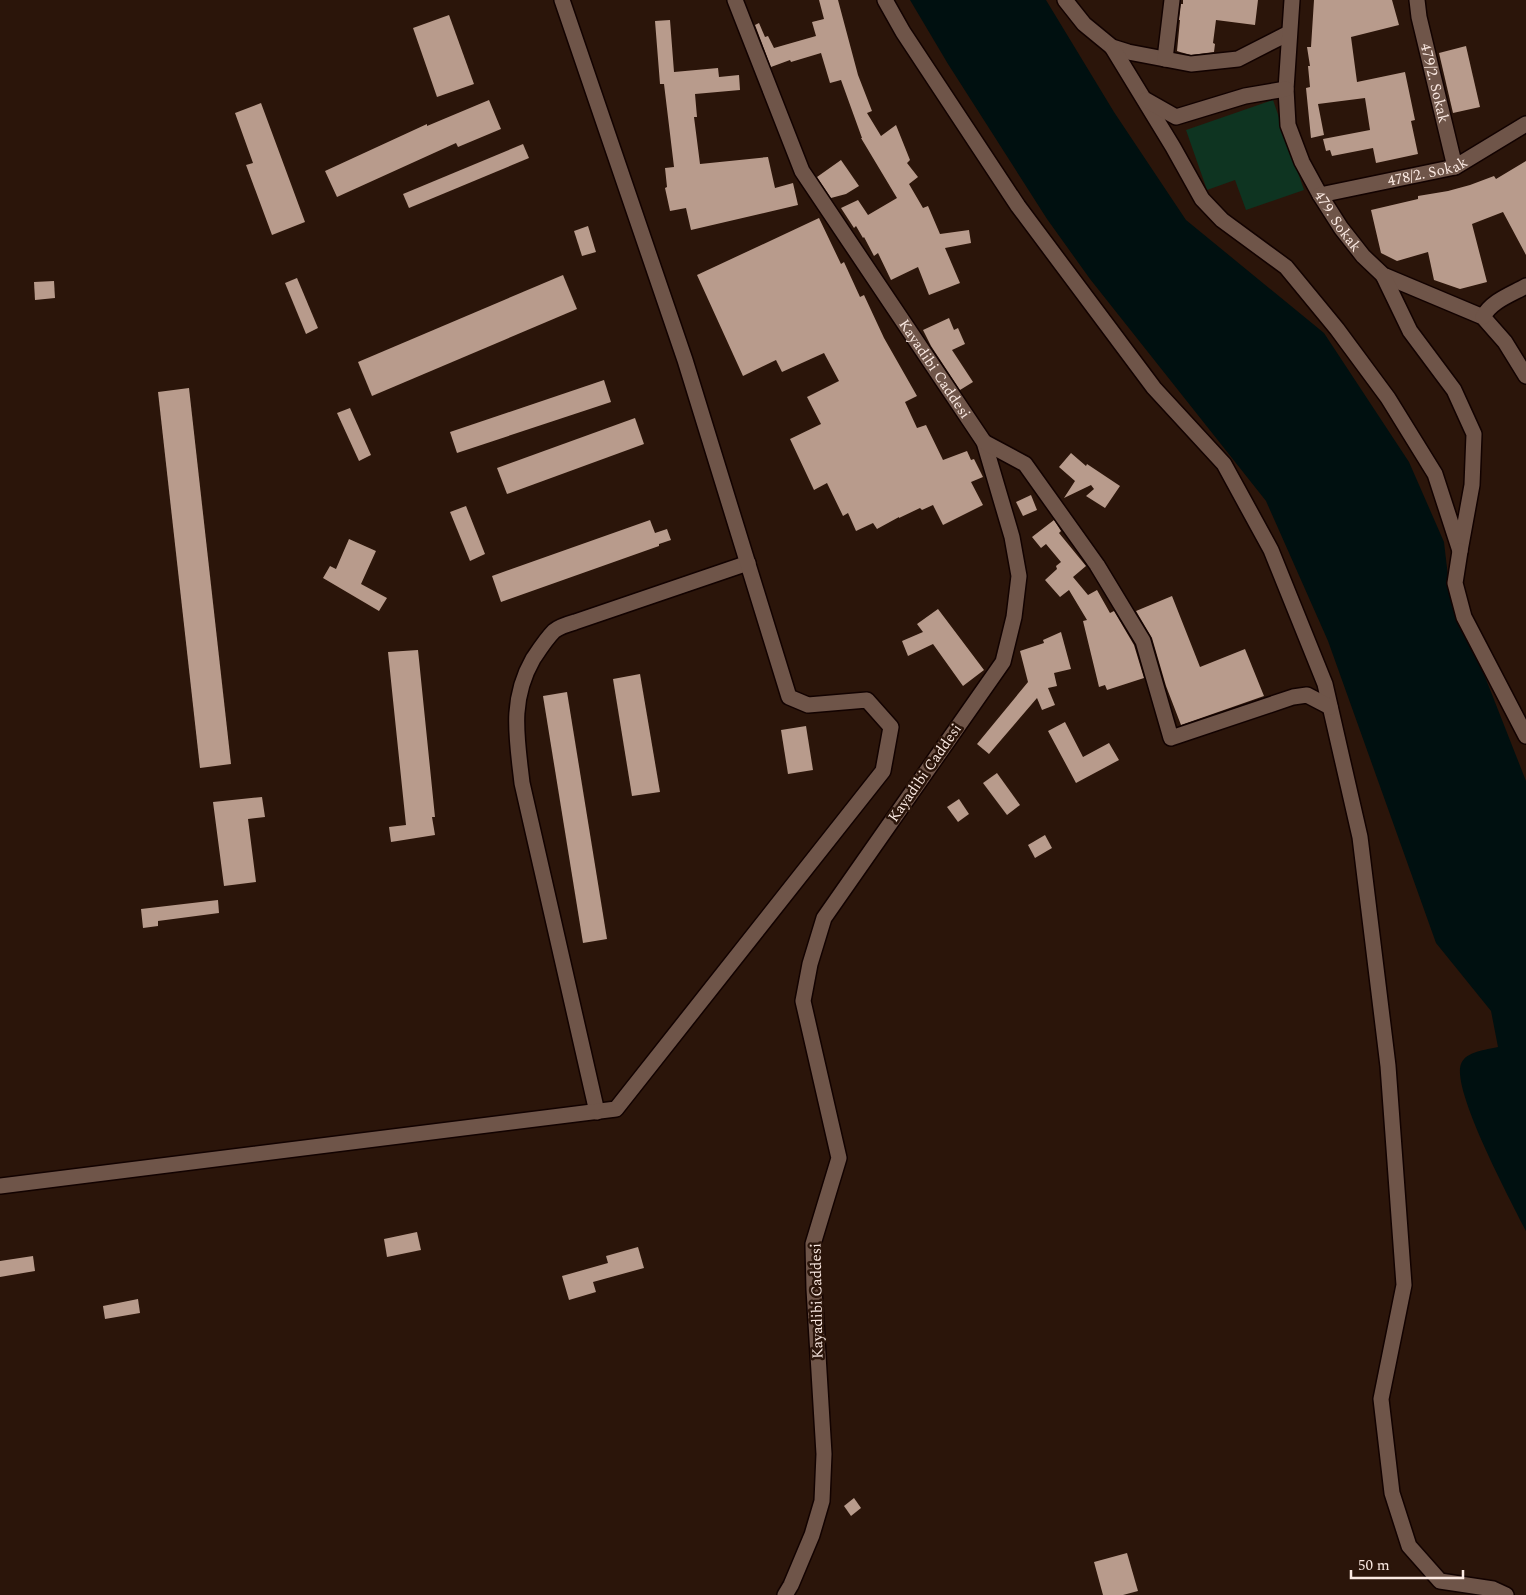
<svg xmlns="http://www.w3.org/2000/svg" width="1526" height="1595" font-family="Spectral,serif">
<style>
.green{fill:#0e3421}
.water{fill:#001010}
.building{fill:#b89b8c}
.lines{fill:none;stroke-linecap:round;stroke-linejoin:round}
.minor-casing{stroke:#120200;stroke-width:18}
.minor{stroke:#6f5549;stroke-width:15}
.labels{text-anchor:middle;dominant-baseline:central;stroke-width:5;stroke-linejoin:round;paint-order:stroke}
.street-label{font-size:15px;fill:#fae9e2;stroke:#2b150a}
</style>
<rect width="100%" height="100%" fill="#2b150a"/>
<!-- green -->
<path class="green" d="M1273,100l31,90 -58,20 -11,-30 -28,10 -21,-60z"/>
<!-- water -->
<path class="water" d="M910,0h136l68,112 72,108 138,113 85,129 35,80 5,43 77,196v450c-14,-28 -75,-141 -65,-167 5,-13 25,-14 37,-17l-7,-36 -55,-68 -108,-302 -62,-140 -176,-222 -43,-60 -99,-155z"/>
<!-- building -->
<g class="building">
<path d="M819,0h19l20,75 14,36 -5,2 14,23 15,-11 14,35 -3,3 11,14 -9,7 14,24 5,-2 12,28 29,-4 2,13 -26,5 15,35 -31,12 -11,-28 -27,13 -13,-27 -4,3 -10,-19 -1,1 -7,-12 -2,2 -13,-20 17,-8 10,15 29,-17 -36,-60h1l-21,-58 -11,3 -9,-30 -30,9 -1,-2 -19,7 -16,-42 4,-2 6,14 3,-1 6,12 42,-12 -4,-14 12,-3z"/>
<path d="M1183,0h75l-3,25 -39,-5 -3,23 2,1 -1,8 -23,3 -11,-3 -3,-1 3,-31h-1l2,-16h2z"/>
<path d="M1314,0h78l7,25 -48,12 6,45 48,-10 10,48 -4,1 7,33 -42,9 -3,-15 -41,8 -2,-6 -4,1 -3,-12 47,-9 -5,-32 -47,6 6,31 -13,3 -5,-50 4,-1 -2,-21h2l-3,-19h4z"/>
<path d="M449,15l25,69 -37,13 -24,-69z"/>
<path d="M670,20l4,52 44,-4 1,9 20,-2 1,15 -45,4 2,23h-3l6,47 68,-7 7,31 18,-5 5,22 -107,25 -5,-22 -16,3 -5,-23 2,-1 -2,-19 9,-1 -10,-83h-4l-5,-63z"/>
<path d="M1466,46l14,61 -27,6 -14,-60z"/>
<path d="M489,100l12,29 -43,18 -2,-4 -119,54 -12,-26 102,-47v2z"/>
<path d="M261,103l44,119 -33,13 -26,-70 7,-2 -18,-50z"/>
<path d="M523,144l6,14 -120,50 -6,-14z"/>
<path d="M841,160l18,26 -13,8 -15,4 -14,-21z"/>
<path d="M1526,161v94l-23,-43 -31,12 15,58 -27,7 -26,-9 -6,-28 -31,9 -16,-8 -10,-43 47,-11v-3l30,-5 22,-6 24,-9 2,3z"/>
<path d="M819,218l22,46 3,-2 16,35 4,-2 20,43 33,58 -12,6 12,26 9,-3 17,35 24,-9 4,9 3,-1 9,18 -12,5 12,23 -40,20 -10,-20 -11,5 -2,-2 -21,10v-1l-22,12 -4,-6 -17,8 -8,-18 -5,3 -16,-33 -13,7 -24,-51 31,-15 -14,-27 32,-16 -15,-28 -42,19 -6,-12 -33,16 -46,-101z"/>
<path d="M588,226l8,26 -14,4 -8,-25z"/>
<path d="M563,275l14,34 -205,87 -14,-34z"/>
<path d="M297,278l21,50 -12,6 -21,-51z"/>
<path d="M54,281l1,17 -20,2 -1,-18z"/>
<path d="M949,318l5,12 4,-2 7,16 -13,6 21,32 -13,8 -29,-44 -8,-16z"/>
<path d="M604,380l7,22 -154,51 -7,-21z"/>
<path d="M189,388l42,376 -31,4 -42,-376z"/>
<path d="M350,408l21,47 -12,6 -22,-48z"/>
<path d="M635,418l9,26 -137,50 -10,-26z"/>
<path d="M1071,453l15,13 1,-2 33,22 -15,22 -19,-12 8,-7 -3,-4 -27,13 11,-17 -16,-14z"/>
<path d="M1031,495l6,15 -14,6 -7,-14z"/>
<path d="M466,506l19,48 -15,7 -20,-49z"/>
<path d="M650,520l5,13 12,-4 4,11 -12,4v2l-158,56 -9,-26z"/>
<path d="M1054,520l7,11 -2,2 27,33 -13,11 15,18 9,-5 13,23 4,-2 20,34 10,33 -37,12 -2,-5 -6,2 -16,-66 4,-1 -18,-30 -9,7 -15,-17 12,-11 -1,-3 5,-4 -15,-18 -5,4 -9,-11z"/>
<path d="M349,539l27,12 -15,33 26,14 -8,13 -56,-33 7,-12 6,3z"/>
<path d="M1172,596l28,71 45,-18 19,47 -83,29 -15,-39 -14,-48 -16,-27z"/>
<path d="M938,609l46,61 -21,16 -30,-42 -25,12 -6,-15 21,-9 -6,-8z"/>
<path d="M1061,632l10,37 -17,4 3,13 -9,2 7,17 -13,5 -5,-12 -48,56 -12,-10 51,-62 -8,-31 24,-8 -1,-3z"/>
<path d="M418,650l17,167h-3l3,18 -44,7 -2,-15 17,-2 -18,-173z"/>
<path d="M640,674l20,118 -28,4 -19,-117z"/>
<path d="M567,692l40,247 -24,4 -40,-247z"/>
<path d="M1065,722l18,35 26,-14 10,17 -43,23 -28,-52z"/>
<path d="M806,726l7,44 -25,4 -7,-44z"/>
<path d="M997,773l23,32 -13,10 -24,-32z"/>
<path d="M262,797l3,20 -17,2 8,63 -32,4 -11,-84z"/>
<path d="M959,799l10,15 -11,8 -11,-15z"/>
<path d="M1045,835l7,13 -17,10 -7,-13z"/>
<path d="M218,900l1,13 -61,8v5l-15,2 -2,-19z"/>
<path d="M417,1232l4,18 -34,7 -3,-18z"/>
<path d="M638,1247l6,21 -51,14 3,10 -27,8 -7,-24 46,-13 -2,-7z"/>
<path d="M33,1256l2,15 -35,6v-16z"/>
<path d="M138,1299l2,14 -35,6 -2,-13z"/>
<path d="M854,1498l7,10 -10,8 -7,-10z"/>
<path d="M1127,1553l11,38 -15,4h-20l-9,-33z"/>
</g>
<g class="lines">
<!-- minor casing -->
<g class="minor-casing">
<g id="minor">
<path id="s1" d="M735,0l67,171 182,271 28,95 7,39 -5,41 -11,45 -179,256 -14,46 -7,37 36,157 -26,86 1,45 10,165 -2,47 -10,34 -21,50 -6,10"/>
<path d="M885,0l18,32 115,174 136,182 70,76 47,86 54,134 35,153 28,229 16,219 -23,114 11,94 17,53 31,35 53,8 13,6"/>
<path d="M1065,0l19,24 28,23 16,5 63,12 47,-5 51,-26"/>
<path id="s2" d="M1292,0l-6,89 2,36 14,37 18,33 21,33 22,28 20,19 100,42 22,25 21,34"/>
<path id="s3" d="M1417,0l2,17 36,150"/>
<path d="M1112,47l61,100 29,52 20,21 64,47 51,62 51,69 47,76 25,77 12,-66 2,-51 -20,-44 -44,-59 -27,-56"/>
<path d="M1165,59l7,-59"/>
<path d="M1146,100l30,17 69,-21 41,-7"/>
<path id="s4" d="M1320,195l135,-28 71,-43"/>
<path d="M1483,317c8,-16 29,-23 43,-31"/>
<path d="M984,442l41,22 72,101 46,76 28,97 122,-41 14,-2 23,12"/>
<path d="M1460,551l-5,32 9,34 62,119"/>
<path d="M597,1112l-75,-329c-5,-45 -13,-82 11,-124 6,-9 13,-20 21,-28 5,-4 14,-7 21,-9l173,-59"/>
<path d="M0,1186l616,-77 267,-338 8,-44 -24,-27 -59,5 -19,-8 -104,-337 -123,-360"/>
</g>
</g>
<!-- minor -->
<use href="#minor" class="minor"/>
</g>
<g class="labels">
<!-- street labels -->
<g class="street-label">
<text stroke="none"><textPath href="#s3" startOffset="85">479/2. Sokak</textPath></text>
<text stroke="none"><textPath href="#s4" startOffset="110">478/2. Sokak</textPath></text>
<text stroke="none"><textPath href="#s2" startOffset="234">479. Sokak</textPath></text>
<text stroke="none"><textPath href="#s1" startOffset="422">Kayadibi Caddesi</textPath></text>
<text transform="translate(925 773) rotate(-55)">Kayadibi Caddesi</text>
<text transform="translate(817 1301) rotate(-91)">Kayadibi Caddesi</text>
</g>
</g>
<!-- scale -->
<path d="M1351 1570v8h112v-8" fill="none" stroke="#fae9e2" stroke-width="2.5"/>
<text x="1358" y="1570" font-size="15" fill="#fae9e2" stroke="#2b150a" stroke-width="4" paint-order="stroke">50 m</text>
</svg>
